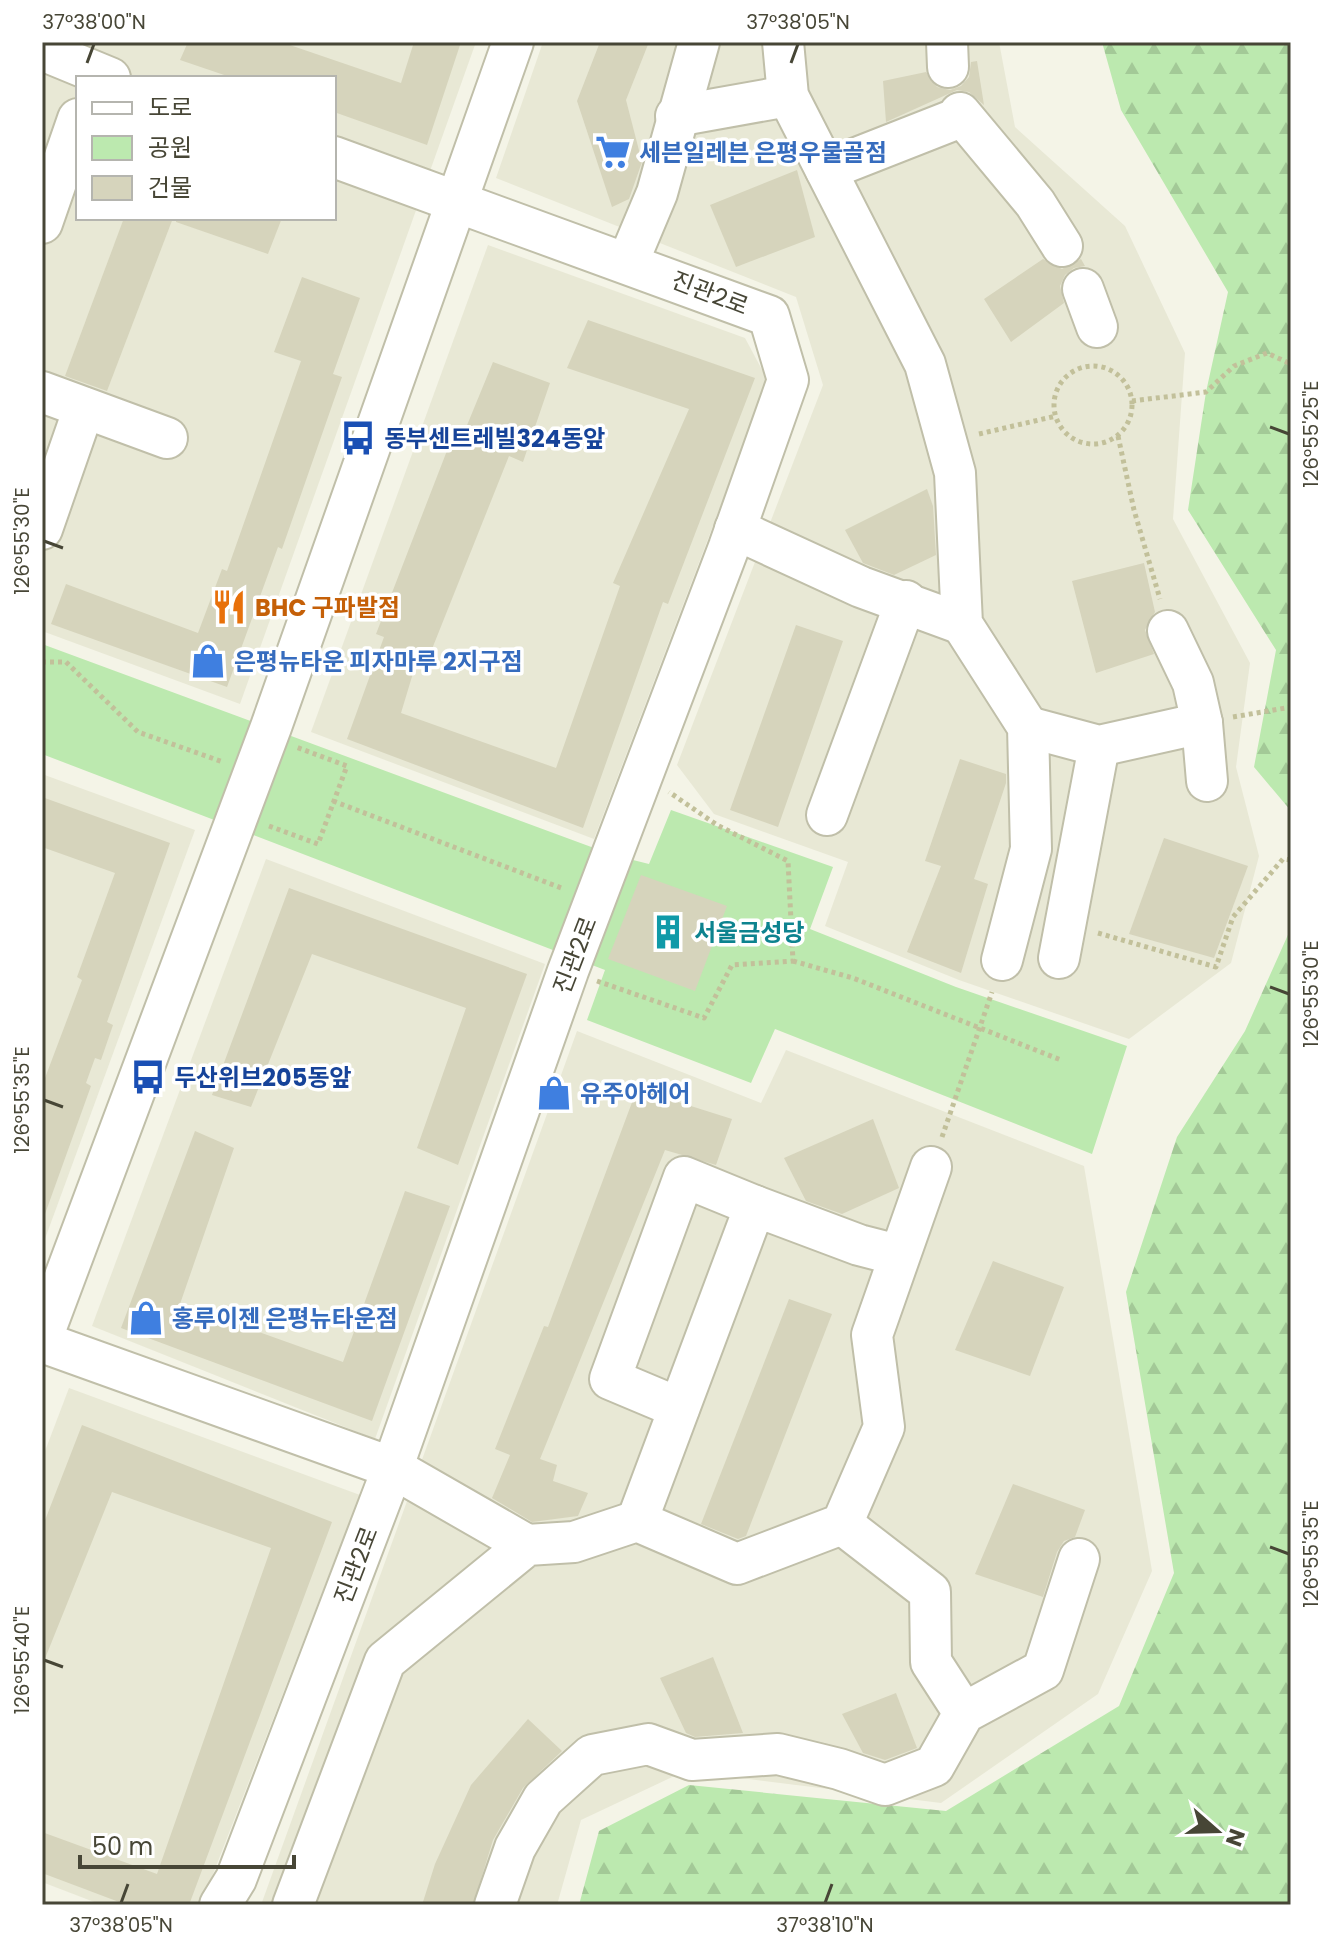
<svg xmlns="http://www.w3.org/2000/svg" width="1333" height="1947" font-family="Poppins,'Noto Sans KR',sans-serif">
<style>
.residential{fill:#e8e8d5;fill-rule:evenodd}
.forest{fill:url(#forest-firs)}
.park{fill:#bce9af}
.building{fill:#d6d4bc}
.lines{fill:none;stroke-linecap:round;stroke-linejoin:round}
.minor-casing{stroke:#c0bfa9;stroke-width:44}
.path{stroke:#c2c09a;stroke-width:5;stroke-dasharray:4 4;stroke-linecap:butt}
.minor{stroke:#fff;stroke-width:40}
.ticks{fill:none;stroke:#474636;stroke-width:3}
.labels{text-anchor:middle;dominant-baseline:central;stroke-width:7;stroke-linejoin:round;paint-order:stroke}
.shop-label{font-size:24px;font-weight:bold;fill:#366cbe;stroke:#fff;text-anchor:start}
.street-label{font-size:24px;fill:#474636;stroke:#fff}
.transit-label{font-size:24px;font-weight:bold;fill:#164399;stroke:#fff;text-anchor:start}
.food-label{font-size:24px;font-weight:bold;fill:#c56008;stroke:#fff;text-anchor:start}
.culture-label{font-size:24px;font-weight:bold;fill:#0d838f;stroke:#fff;text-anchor:start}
.neatline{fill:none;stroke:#474636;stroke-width:3}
.ticks-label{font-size:20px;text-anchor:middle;fill:#474636}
</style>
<defs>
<pattern id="forest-firs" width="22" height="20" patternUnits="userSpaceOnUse" patternTransform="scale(2)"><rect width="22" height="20" fill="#bce9af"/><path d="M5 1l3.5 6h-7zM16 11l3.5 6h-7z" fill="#a3c997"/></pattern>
</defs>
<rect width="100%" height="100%" fill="#f4f4e7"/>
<!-- residential -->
<g class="residential">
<path d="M42,42h434l-236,662 -198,-73zM78,78h256v140h-256z"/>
<path d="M543,42h456l16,85 110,99 60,127 -12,166 77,144 -14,104 23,89 -28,107 -102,76 -170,-59 -134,-54 23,-64 -134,-48 -37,-49 146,-380 -27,-88 -300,-119z"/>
<path d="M488,245l257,93 23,43 -174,458 -283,-107z"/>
<path d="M42,774l153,56 -153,417z"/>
<path d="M266,859l279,105 -170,475 -283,-113z"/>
<path d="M577,1031l184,72 25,-53 298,116 68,405 -54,123 -157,109 -256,-32 -104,49 -24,85h-296z"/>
<path d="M69,1388l291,107 -159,410h-99l-60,-23v-423z"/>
</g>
<!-- forest -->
<g class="forest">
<path d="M1102,42h189v769l-37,-44 22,-117 -88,-140 18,-118 22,-100 -107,-182z"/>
<path d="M1291,928v977h-712l20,-74 90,-46 257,26 173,-105 55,-133 -48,-281 51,-155 68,-106z"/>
</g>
<!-- park -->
<path class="park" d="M42,644l571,211 36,9 22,-54 162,57 -23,62 146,58 171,59 -35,108 -317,-125 -24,54 -164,-63 18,-50 -563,-216z"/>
<!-- building -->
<g class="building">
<path d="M188,42h93l120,41 13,-41h47l-34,103 -93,-33v-34h-101l-53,-18z"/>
<path d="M600,42h49l-23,58 16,62 -13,37 -17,8 -35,-106z"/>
<path d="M977,61l7,44 -15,-13 -12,-2 -71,32 -3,-41 43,-9 11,15 13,3 11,-4 8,-9 2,-15z"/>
<path d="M797,170l18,67 -79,30 -26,-62z"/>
<path d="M124,218h49l-66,173 -42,-15z"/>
<path d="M176,218h106l-14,36 -92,-32z"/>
<path d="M1043,259l19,10 19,-10 4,7 -11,2 -9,7 -5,11 4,17 -53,39 -27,-43z"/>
<path d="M302,277l58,21 -27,76 9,3 -60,172 -4,-2 -51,140 -176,-63 15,-40 132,49 24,-64 5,2 74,-210 -27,-9z"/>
<path d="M588,320l167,58 -87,226 -5,-2 -80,226 -236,-89 37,-102 -8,-3 79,-204 8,5 30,-73 57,21 -27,79 -14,-6 -79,198 -10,-4 -19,63 155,55 64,-182 -7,-3 76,-174 -122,-41z"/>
<path d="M927,489l6,17 3,49 -42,20 -31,-12 -18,-33z"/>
<path d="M1144,563l11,49 -10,18 9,24 -58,19 -24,-92z"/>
<path d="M796,625l47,16 -65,186 -48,-17z"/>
<path d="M960,759l46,15v9l-32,96 14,5 -27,89 -54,-21 34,-86 -16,-5z"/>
<path d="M42,797l128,46 -63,179 6,3 -12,35 -6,-2 -9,25 5,3 -46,128h-3v-128l40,-106 -5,-3 38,-104 -73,-26z"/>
<path d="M1164,838l84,28 -34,92 -85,-24z"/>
<path d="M641,875l86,31 -32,85 -87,-32z"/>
<path d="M289,888l238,86 -69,191 -41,-17 49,-140 -154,-54 -61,153 -39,-12z"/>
<path d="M637,1089l95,30 -16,46 -51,-15 -125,309 17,6 -4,16 35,12 -10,23 -46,6 -40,-24 18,-43 -15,-6 49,-123 4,1z"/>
<path d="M873,1119l26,69 -57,26 -36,-13 -22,-43z"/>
<path d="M195,1131l39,17 -54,156 163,58 62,-171 45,15 -78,215 -251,-93z"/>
<path d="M993,1261l71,26 -34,89 -75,-26z"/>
<path d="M789,1299l43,15 -86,222 -8,3 -37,-15z"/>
<path d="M82,1425l250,97 -143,383h-62l-85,-32v-41l115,42 114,-326 -159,-56 -70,174v-138z"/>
<path d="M1013,1484l72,26 -10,27 -11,4 -7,11 -14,45 -68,-23z"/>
<path d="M713,1657l30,76 -48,4 -9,-4 -26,-55z"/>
<path d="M896,1693l21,55 -32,12 -22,-7 -21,-39z"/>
<path d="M528,1719l34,32 -39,37 -30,52 -20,65h-51l13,-41 36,-79z"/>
</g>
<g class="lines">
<!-- minor casing -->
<g class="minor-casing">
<g id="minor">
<path d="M783,42l5,54 137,268 30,109 7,151 66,103 3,122 -29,111"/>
<path d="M947,42l1,25"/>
<path d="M42,50l68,28"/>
<path d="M960,113l75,90 27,43"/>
<path d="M676,116l112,-20"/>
<path d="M826,170l135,-53"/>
<path d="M42,223l36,-104"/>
<path d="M628,262l29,-69 42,-151"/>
<path d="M1083,289l14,38"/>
<path d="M42,392l125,46"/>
<path d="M42,529l42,-121"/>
<path d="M735,529l126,58 101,37"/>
<path d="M1168,631l25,52 9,40 5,58"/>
<path d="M1028,727l71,19 103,-23"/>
<path d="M827,815l79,-214"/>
<path d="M1059,958l40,-212"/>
<path d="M42,1338l229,-611 242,-685"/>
<path d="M42,1342l351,126 134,77"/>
<path d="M679,1408l-69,-29 74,-202 71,29"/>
<path d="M637,1521l118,-315 104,39 39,10"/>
<path d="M842,1524l88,68 1,70 33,51"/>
<path d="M220,1905l16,-26 150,-393 182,-515 161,-424 59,-167 -19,-64 -435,-159"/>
<path d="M293,1905l92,-244 142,-116 47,-3 63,-21 100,43 105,-40 42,-97 -12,-92 59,-168"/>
<path d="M495,1905l20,-57 28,-49 49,-44 56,-11 44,16 86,-6 61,15 46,16 49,-19 30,-53 79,-43 36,-111"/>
</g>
</g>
<!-- path -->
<g class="path">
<circle cx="1093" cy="405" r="39"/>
<path d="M1132,401l74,-9 28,-26 33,-13 24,11"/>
<path d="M979,434l77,-18"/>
<path d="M1118,436l16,74 26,89"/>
<path d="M42,662h24l72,70 85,30"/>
<path d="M1233,717l58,-10"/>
<path d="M333,801l231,88"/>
<path d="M269,826l49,18 29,-78 -51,-19"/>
<path d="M1098,933l118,34 17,-50 50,-58 8,1"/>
<path d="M793,961l60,17 208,82"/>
<path d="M597,981l107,37 28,-53 61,-4 -5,-100 -71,-36 -48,-33"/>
<path d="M942,1137l50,-145"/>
</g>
<!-- minor -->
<use href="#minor" class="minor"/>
</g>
<!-- ticks -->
<path class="ticks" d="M87,63l7,-19M791,63l7,-19M1270,427l19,7M44,541l19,7M1270,987l19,7M44,1100l19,7M1270,1547l19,7M44,1660l19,7M121,1903l7,-19M825,1903l7,-19"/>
<!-- icons -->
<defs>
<g id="supermarket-bare" transform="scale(2.76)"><path d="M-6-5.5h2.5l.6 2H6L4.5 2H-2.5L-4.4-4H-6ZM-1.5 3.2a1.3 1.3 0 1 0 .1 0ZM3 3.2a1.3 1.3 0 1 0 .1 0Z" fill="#3f7fe0" stroke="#fff" stroke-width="2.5" paint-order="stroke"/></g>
<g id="bus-bare" transform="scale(2.76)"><path d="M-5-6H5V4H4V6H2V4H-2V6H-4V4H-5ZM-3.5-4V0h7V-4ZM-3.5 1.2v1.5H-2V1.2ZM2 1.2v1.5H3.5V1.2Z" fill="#1a4fb4" stroke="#fff" stroke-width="2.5" paint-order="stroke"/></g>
<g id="restaurant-bare" transform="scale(2.76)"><path d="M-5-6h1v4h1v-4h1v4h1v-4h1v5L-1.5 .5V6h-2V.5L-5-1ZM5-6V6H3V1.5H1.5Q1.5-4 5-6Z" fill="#e8710a" stroke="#fff" stroke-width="2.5" paint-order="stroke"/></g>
<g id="shop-bare" transform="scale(2.76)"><path d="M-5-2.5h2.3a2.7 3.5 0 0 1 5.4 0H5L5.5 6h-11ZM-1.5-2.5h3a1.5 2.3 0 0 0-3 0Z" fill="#3f7fe0" stroke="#fff" stroke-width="2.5" paint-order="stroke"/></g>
<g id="building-bare" transform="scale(2.76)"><path d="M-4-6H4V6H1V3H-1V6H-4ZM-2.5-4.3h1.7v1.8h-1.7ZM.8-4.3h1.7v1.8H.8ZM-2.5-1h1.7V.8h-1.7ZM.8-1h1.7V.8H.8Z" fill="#0f9aa8" stroke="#fff" stroke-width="2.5" paint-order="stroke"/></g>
</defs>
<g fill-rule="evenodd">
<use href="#supermarket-bare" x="613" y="152"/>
<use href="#bus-bare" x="358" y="438"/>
<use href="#restaurant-bare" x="229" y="607"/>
<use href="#shop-bare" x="208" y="661"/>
<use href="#building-bare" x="668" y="932"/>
<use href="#bus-bare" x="148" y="1077"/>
<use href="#shop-bare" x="554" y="1093"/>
<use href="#shop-bare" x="146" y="1318"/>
</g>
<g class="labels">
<!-- shop labels -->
<g class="shop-label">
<text x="639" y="152">세븐일레븐 은평우물골점</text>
<text x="234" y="661">은평뉴타운 피자마루 2지구점</text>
<text x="580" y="1093">유주아헤어</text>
<text x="172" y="1318">홍루이젠 은평뉴타운점</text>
</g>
<!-- street labels -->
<g class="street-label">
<text transform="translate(710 293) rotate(21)">진관2로</text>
<text transform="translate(575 955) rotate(-69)">진관2로</text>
<text transform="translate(356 1565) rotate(-69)">진관2로</text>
</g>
<!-- transit labels -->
<g class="transit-label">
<text x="384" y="438">동부센트레빌324동앞</text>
<text x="174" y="1077">두산위브205동앞</text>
</g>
<!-- food labels -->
<g class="food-label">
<text x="255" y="607">BHC 구파발점</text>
</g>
<!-- culture labels -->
<g class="culture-label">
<text x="694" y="932">서울금성당</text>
</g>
</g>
<!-- border -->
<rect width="1333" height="1947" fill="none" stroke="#ffffff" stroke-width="88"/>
<!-- legend -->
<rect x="76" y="76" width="260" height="144" fill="#ffffff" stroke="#b5b5af" stroke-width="2"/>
<rect x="92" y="102" width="40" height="12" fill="#ffffff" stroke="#b5b5af" stroke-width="2"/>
<text x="148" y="116" font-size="24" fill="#474636">도로</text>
<rect x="92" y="136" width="40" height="24" fill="#bce9af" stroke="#b5b5af" stroke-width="2"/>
<text x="148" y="156" font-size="24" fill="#474636">공원</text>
<rect x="92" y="176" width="40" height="24" fill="#d6d4bc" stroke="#b5b5af" stroke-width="2"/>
<text x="148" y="196" font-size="24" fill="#474636">건물</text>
<!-- north arrow -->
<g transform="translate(1217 1831) rotate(110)" stroke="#ffffff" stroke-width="6" paint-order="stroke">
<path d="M0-6L14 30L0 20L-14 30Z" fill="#474636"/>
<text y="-12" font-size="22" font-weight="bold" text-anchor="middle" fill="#474636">N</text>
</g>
<!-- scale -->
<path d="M80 1855v12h214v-12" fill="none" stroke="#474636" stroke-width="4"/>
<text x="92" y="1855" font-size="24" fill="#474636" stroke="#ffffff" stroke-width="6" paint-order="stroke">50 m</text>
<rect x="44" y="44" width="1245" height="1859" class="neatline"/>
<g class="ticks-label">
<text x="94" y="29">37°38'00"N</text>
<text x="798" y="29">37°38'05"N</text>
<text transform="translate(1311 434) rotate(-90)" y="7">126°55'25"E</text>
<text transform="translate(22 541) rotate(-90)" y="7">126°55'30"E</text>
<text transform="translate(1311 994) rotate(-90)" y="7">126°55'30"E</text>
<text transform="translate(22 1100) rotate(-90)" y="7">126°55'35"E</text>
<text transform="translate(1311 1554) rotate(-90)" y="7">126°55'35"E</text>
<text transform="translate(22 1660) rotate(-90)" y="7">126°55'40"E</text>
<text x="121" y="1932">37°38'05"N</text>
<text x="825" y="1932">37°38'10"N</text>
</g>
</svg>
